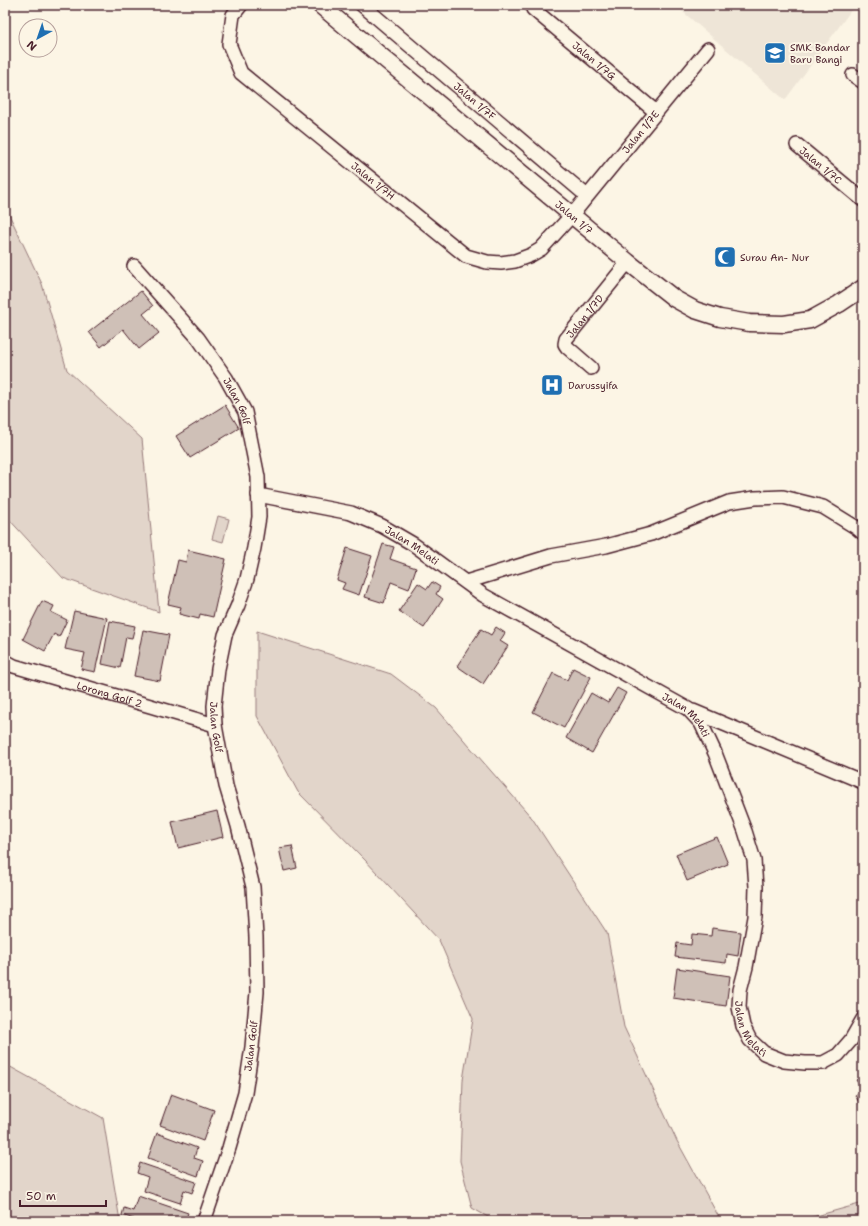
<svg xmlns="http://www.w3.org/2000/svg" width="868" height="1226" font-family="'Shantell Sans',sans-serif">
<style>
.built{fill:#eee5d7}
.green{fill:#e2d5ca;stroke:#967a7a}
.building{fill:#cfc0b7;stroke:#4a1f2b}
.lines{fill:none;stroke-linecap:round;stroke-linejoin:round}
.minor-casing{stroke:#4a1f2b;stroke-width:16}
.tertiary-casing{stroke:#4a1f2b;stroke-width:19}
.minor{stroke:#fcf5e5;stroke-width:13}
.tertiary{stroke:#fcf5e5;stroke-width:16}
.labels{text-anchor:middle;dominant-baseline:central;stroke-width:4;stroke-linejoin:round;paint-order:stroke}
.poi-label{font-size:10px;fill:#4a1f2b;stroke:#fcf5e5;text-anchor:start}
.street-label{font-size:10px;fill:#4a1f2b;stroke:#fcf5e5}
</style>
<rect width="100%" height="100%" fill="#fcf5e5"/>
<filter id="ink" filterUnits="userSpaceOnUse"><feTurbulence type="fractalNoise" baseFrequency=".025" numOctaves="2"/><feDisplacementMap in="SourceGraphic" scale="8" xChannelSelector="R" yChannelSelector="G"/><feConvolveMatrix kernelMatrix="1 2 1 2 8 2 1 2 1" color-interpolation-filters="sRGB"/></filter>
<g filter="url(#ink)">
<!-- built -->
<path class="built" d="M675,5h180l-70,95z"/>
<!-- green -->
<g class="green">
<path d="M5,206l37,78 25,86 75,69 17,173 -96,-34 -58,-63z"/>
<path d="M218,516l11,3 -6,23 -11,-3z"/>
<path d="M257,631l134,43 45,34 96,110 75,115 17,94 53,114 44,80h-226l-23,-13 -12,-47 3,-81 10,-61 -34,-79 -74,-80 -67,-68 -41,-76z"/>
<path d="M5,1064l98,54 17,103h-115z"/>
<path d="M863,1203v18h-65z"/>
</g>
<!-- building -->
<g class="building">
<path d="M141,291l12,15 -10,8 16,19 -20,16 -16,-20 -22,18 -12,-15z"/>
<path d="M225,405l14,23 -49,30 -14,-22z"/>
<path d="M383,544l11,3 -4,12 26,9 -7,21 -18,-7 -7,21 -19,-6z"/>
<path d="M347,548l25,8 -13,39 -17,-6 3,-6 -8,-3z"/>
<path d="M188,550l38,9 -13,58 -13,-3 -1,5 -20,-5 2,-7 -13,-3 10,-44 8,2z"/>
<path d="M432,582l8,5 -4,7 7,5 -19,29 -25,-17 19,-28 9,6z"/>
<path d="M42,601l12,5 -3,6 16,8 -8,17 -5,-3 -9,17 -22,-12z"/>
<path d="M74,611l33,7 -12,54 -14,-3 4,-16 -20,-4z"/>
<path d="M110,621l25,5 -3,12 -6,-1 -6,31 -18,-4z"/>
<path d="M496,627l9,6 -5,8 8,5 -25,38 -26,-18 24,-37 10,6z"/>
<path d="M143,630l26,5 -9,46 -26,-5z"/>
<path d="M573,668l18,9 -27,51 -31,-16 20,-39 14,7z"/>
<path d="M617,688l9,5 -34,60 -26,-15 25,-45 17,10z"/>
<path d="M217,811l6,26 -45,11 -6,-26z"/>
<path d="M717,837l11,27 -41,17 -11,-27z"/>
<path d="M292,846l5,22 -13,3 -5,-23z"/>
<path d="M712,928l29,4 -3,24 -11,-2 -1,9 -51,-6 2,-14 14,2 1,-11 19,2z"/>
<path d="M677,968l53,8 -4,30 -53,-8z"/>
<path d="M863,1075v16l-7,-11z"/>
<path d="M863,1091v19l-8,-15z"/>
<path d="M171,1094l43,16 -11,31 -43,-16z"/>
<path d="M157,1133l40,15 -3,10 9,3 -5,15 -50,-18z"/>
<path d="M140,1163l56,19 -4,11 -8,-3 -4,13 -36,-12 4,-14 -11,-4z"/>
<path d="M138,1196l50,17 -3,8h-52l1,-2 -12,-4 2,-7 9,3z"/>
</g>
<g class="lines">
<!-- minor casing -->
<g class="minor-casing">
<g id="minor">
<path id="s1" d="M241,5l-8,10 -4,29 12,29 225,183 21,6 14,1 14,-2 16,-6 10,-6 31,-34 136,-166"/>
<path id="s2" d="M362,5l225,191"/>
<path id="s3" d="M533,9l123,103"/>
<path d="M853,75l10,7"/>
<path id="s4" d="M797,145l66,55"/>
<path id="s5" d="M134,266l64,72 28,40 19,34 13,65 1,40 -5,31 -7,31 -9,26 -13,30 -7,34 -4,37 1,19 11,61 12,40 15,61 3,50 1,55 -5,55 -7,46 -16,55 -25,73"/>
<path id="s6" d="M591,368l-24,-21 -2,-3 1,-5 62,-77"/>
<path id="s7" d="M258,495l93,18 31,13 31,18 70,51 205,114 13,14 14,30 30,78 9,29 2,27 -1,30 -9,50 -6,23 -1,17 4,19 7,14 14,13 20,8 21,2h18l15,-8 13,-15 12,-21"/>
<path d="M466,582l85,-26 55,-10 45,-12 78,-32 26,-4 28,-1 40,10 34,21 6,5"/>
<path id="s8" d="M5,661l9,5 201,59"/>
<path d="M693,711l170,71"/>
</g>
</g>
<!-- tertiary casing -->
<g class="tertiary-casing">
<g id="tertiary">
<path id="s9" d="M320,5l308,257 47,37 20,11 25,8 29,5 35,1 26,-4 29,-16 24,-16"/>
</g>
</g>
<!-- minor -->
<use href="#minor" class="minor"/>
<!-- tertiary -->
<use href="#tertiary" class="tertiary"/>
</g>
</g>
<!-- icons -->
<defs>
<g id="school-square" transform="scale(1.15)"><rect x="-9" y="-9" width="18" height="18" rx="4" fill="#1f6fb2" stroke="#fcf5e5"/><path d="M0-5L7-2L0 1L-7-2ZM-4 1L0 2.5L4 1V4Q0 6-4 4Z" fill="#fff"/></g>
<g id="mosque-square" transform="scale(1.15)"><rect x="-9" y="-9" width="18" height="18" rx="4" fill="#1f6fb2" stroke="#fcf5e5"/><path d="M3.5-4.9A6 6 0 1 0 3.5 4.9A5 5 0 1 1 3.5-4.9Z" fill="#fff"/></g>
<g id="hospital-square" transform="scale(1.15)"><rect x="-9" y="-9" width="18" height="18" rx="4" fill="#1f6fb2" stroke="#fcf5e5"/><path d="M-5-5h3v3.5h4V-5h3V5h-3V1.5h-4V5h-3Z" fill="#fff"/></g>
</defs>
<g fill-rule="evenodd">
<use href="#school-square" x="775" y="53"/>
<use href="#mosque-square" x="725" y="257"/>
<use href="#hospital-square" x="552" y="385"/>
</g>
<g class="labels">
<!-- poi labels -->
<g class="poi-label">
<text x="790" y="47">SMK Bandar<tspan x="790" dy="12">Baru Bangi</tspan></text>
<text x="740" y="257">Surau An- Nur</text>
<text x="568" y="385">Darussyifa</text>
</g>
<!-- street labels -->
<g class="street-label">
<text stroke="none"><textPath href="#s3" startOffset="80">Jalan 1/7G</textPath></text>
<text stroke="none"><textPath href="#s2" startOffset="148">Jalan 1/7F</textPath></text>
<text stroke="none"><textPath href="#s1" startOffset="596">Jalan 1/7E</textPath></text>
<text stroke="none"><textPath href="#s4" startOffset="31">Jalan 1/7C</textPath></text>
<text stroke="none"><textPath href="#s1" startOffset="244">Jalan 1/7H</textPath></text>
<text stroke="none"><textPath href="#s9" startOffset="331">Jalan 1/7</textPath></text>
<text stroke="none"><textPath href="#s6" startOffset="70">Jalan 1/7D</textPath></text>
<text stroke="none"><textPath href="#s5" startOffset="171">Jalan Golf</textPath></text>
<text stroke="none"><textPath href="#s7" startOffset="164">Jalan Melati</textPath></text>
<text stroke="none"><textPath href="#s8" startOffset="110">Lorong Golf 2</textPath></text>
<text stroke="none"><textPath href="#s7" startOffset="488">Jalan Melati</textPath></text>
<text stroke="none"><textPath href="#s5" startOffset="507">Jalan Golf</textPath></text>
<text stroke="none"><textPath href="#s7" startOffset="825">Jalan Melati</textPath></text>
<text transform="translate(251 1046) rotate(-83)">Jalan Golf</text>
</g>
</g>
<!-- margin -->
<rect width="868" height="1226" fill="none" stroke="#fcf5e5" stroke-width="20"/>
<rect x="10" y="10" width="848" height="1206" fill="none" stroke="#4a1f2b" stroke-width="1.5" filter="url(#ink)"/>
<!-- north arrow -->
<g transform="translate(38 38) rotate(220)"><circle r="19" fill="#fcf5e5" stroke="#b59f9b"/>
<path d="M0-3L7 15L0 10L-7 15Z" fill="#1f6fb2"/>
<text y="-6" font-size="11" font-weight="bold" text-anchor="middle" fill="#4a1f2b">N</text>
</g>
<!-- scale -->
<path d="M20 1200v6h86v-6" fill="none" stroke="#4a1f2b" stroke-width="2"/>
<text x="26" y="1200" font-size="12" fill="#4a1f2b" stroke="#fcf5e5" stroke-width="3" paint-order="stroke">50 m</text>
</svg>
